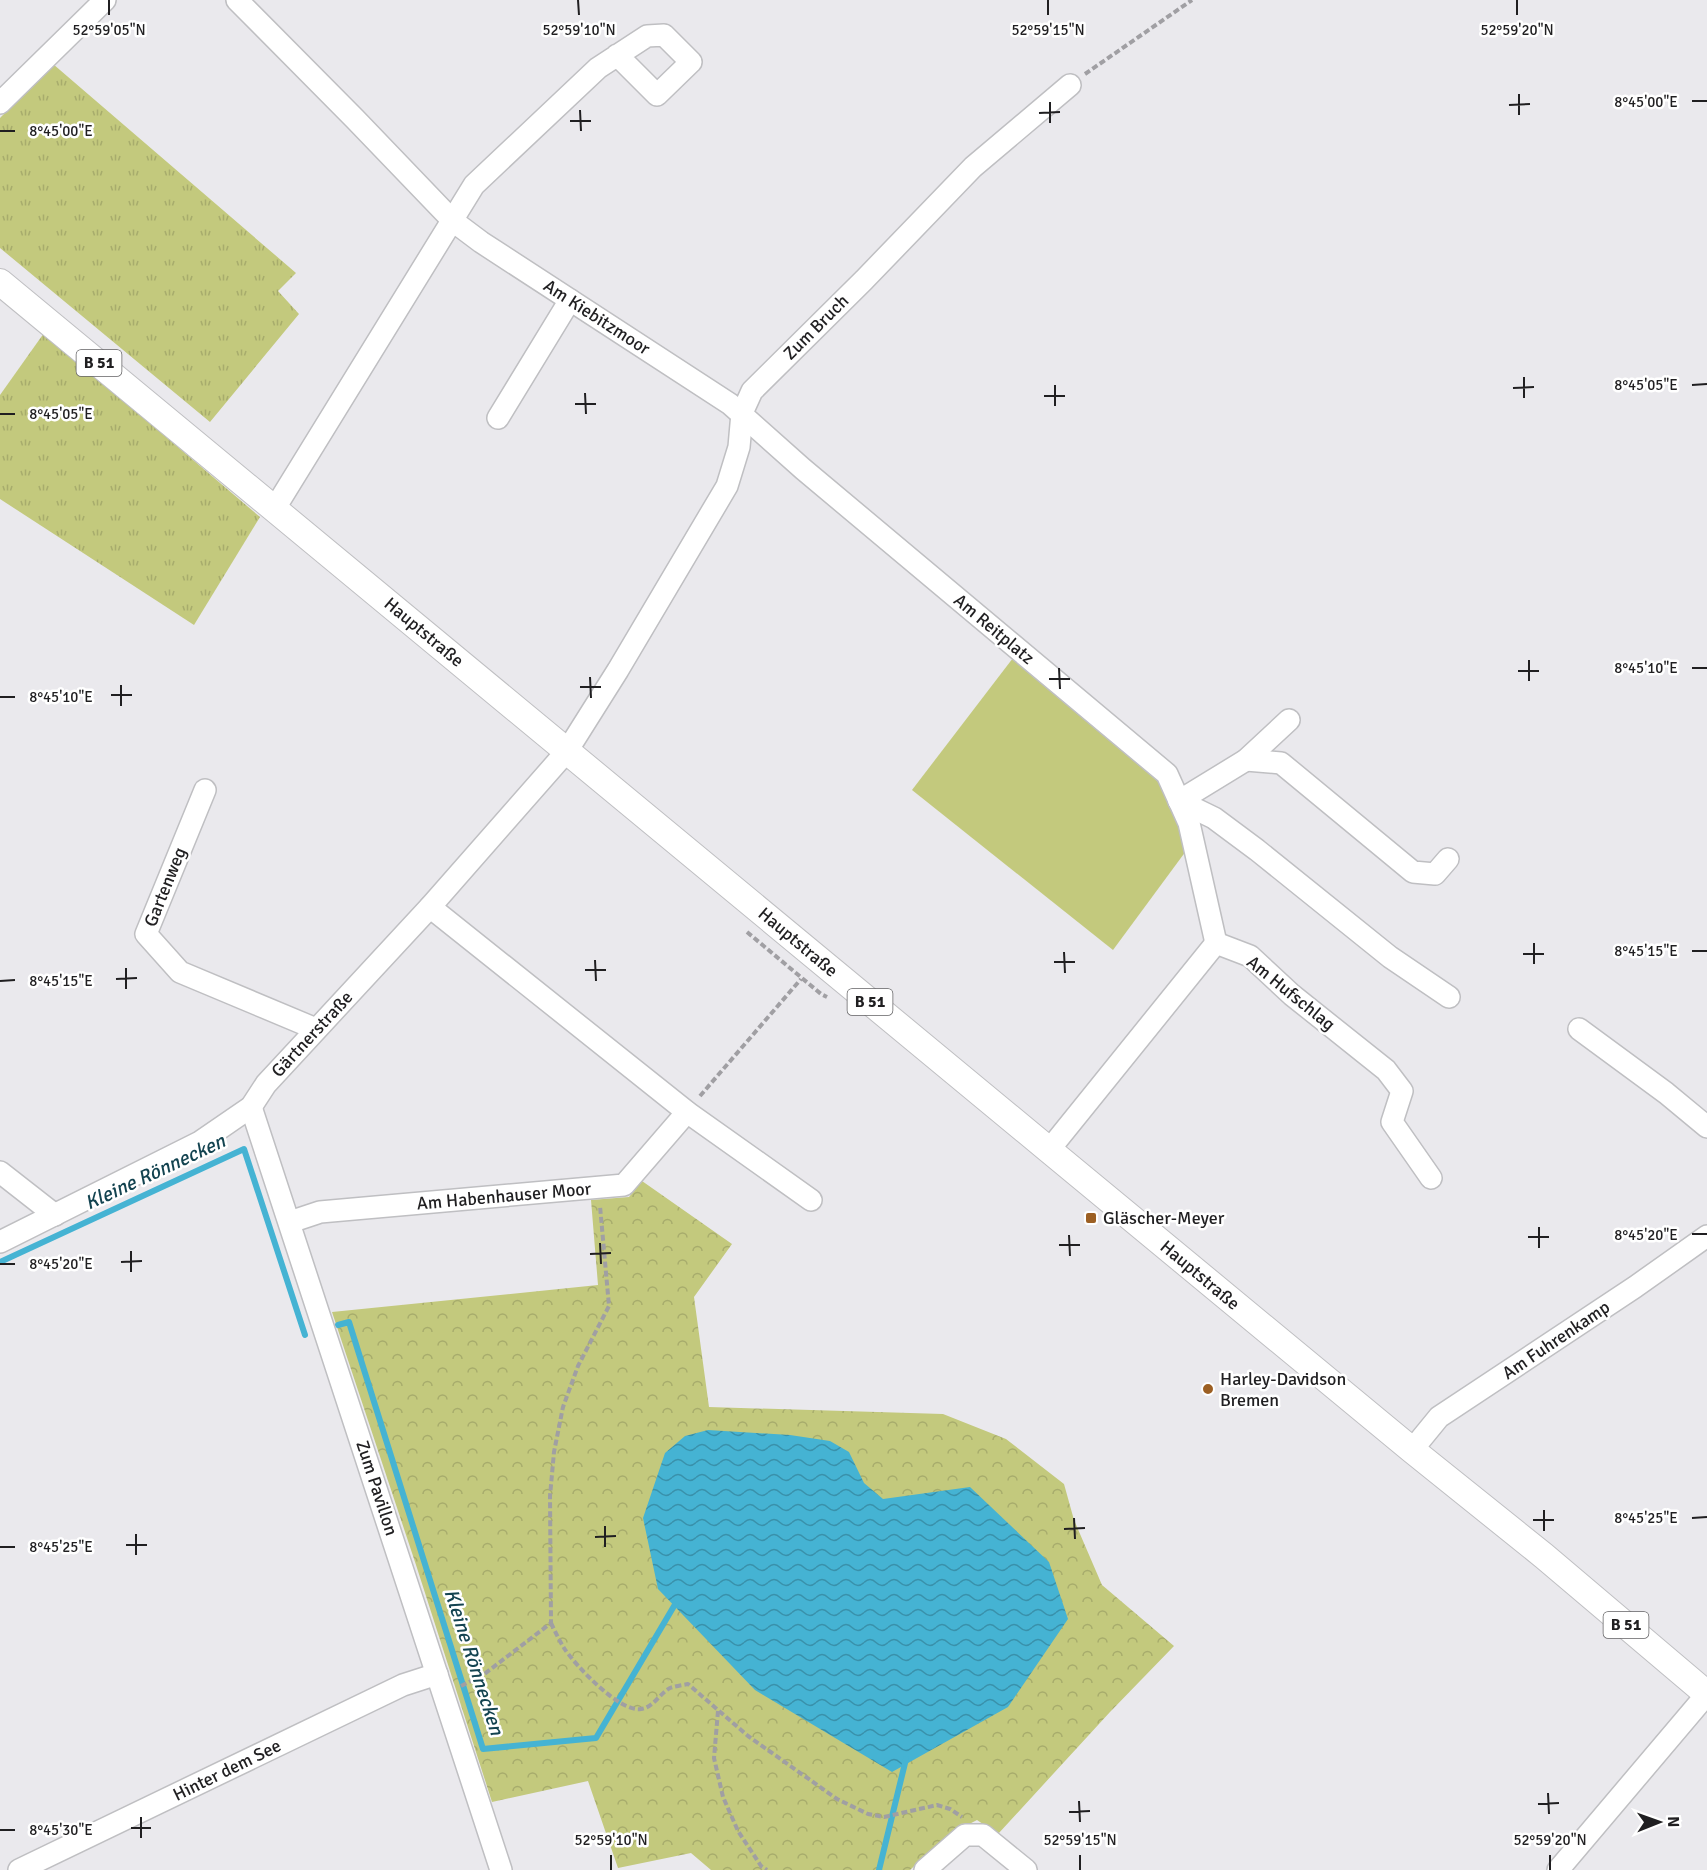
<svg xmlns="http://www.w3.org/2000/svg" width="1707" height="1870" font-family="Signika,sans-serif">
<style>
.grass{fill:url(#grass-tufts)}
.park{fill:url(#park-crowns)}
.garden{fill:#c3c97d}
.water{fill:url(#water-waves)}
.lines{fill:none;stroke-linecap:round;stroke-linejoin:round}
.stream{stroke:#45b3d3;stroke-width:6}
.minor-casing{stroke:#bfbfc2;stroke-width:24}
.major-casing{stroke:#bfbfc2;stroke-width:28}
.path{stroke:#a09fa3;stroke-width:4;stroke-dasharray:6 3;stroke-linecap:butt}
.minor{stroke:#fff;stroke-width:21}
.major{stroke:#fff;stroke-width:26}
.ticks{fill:none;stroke:#201f21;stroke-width:2}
.poi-dot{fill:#9c5f23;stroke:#fff;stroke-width:2}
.labels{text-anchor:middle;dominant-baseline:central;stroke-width:5;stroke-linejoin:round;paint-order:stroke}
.shield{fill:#fff;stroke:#636264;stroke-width:1.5}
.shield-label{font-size:16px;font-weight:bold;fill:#201f21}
.street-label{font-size:18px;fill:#201f21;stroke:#fff}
.poi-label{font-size:18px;fill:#201f21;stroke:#fff;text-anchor:start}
.water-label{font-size:20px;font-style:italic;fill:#134350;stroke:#fff}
.ticks-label{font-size:15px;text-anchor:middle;fill:#201f21;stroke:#fff;stroke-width:5;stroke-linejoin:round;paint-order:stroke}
</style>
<defs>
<pattern id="grass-tufts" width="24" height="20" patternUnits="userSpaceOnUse" patternTransform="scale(1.5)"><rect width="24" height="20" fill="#c3c97d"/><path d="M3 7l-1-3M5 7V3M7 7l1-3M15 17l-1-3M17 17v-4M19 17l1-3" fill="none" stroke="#a7ac6c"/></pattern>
<pattern id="park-crowns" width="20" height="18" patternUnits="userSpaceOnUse" patternTransform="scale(1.5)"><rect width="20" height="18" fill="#c3c97d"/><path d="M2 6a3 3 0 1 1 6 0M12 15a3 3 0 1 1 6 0" fill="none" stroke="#a7ac6c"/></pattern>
<pattern id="water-waves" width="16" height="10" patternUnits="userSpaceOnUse" patternTransform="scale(1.5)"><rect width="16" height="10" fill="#45b3d3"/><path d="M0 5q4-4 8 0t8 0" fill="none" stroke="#3991ab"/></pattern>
</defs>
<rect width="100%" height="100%" fill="#eae9ed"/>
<!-- grass -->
<g class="grass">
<path d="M53,64l243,209 -18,18 21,23 -89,108 -210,-174v-130z"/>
<path d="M44,333l216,184 -66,108 -194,-126v-104z"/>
</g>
<!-- park -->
<path class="park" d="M642,1181l90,63 -38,53 15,110 234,7 63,25 58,45 10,36 28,65 72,61 -64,66 -112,122 -21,-14 -29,15 -38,35h-199l-20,-17 -73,15 -30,-87 -96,21 -75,-234 -85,-256 266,-27 -7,-85 38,-3z"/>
<!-- garden -->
<path class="garden" d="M1013,658l152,124 15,35 6,34 -73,99 -201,-160z"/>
<!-- water -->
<path class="water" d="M708,1430l82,5 40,6 19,11 15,31 19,16 87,-12 79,75 19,57 -60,88 -116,65 -137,-82 -97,-101 -15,-71 22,-65 20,-17z"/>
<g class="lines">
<!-- stream -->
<g class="stream">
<path d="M0,1262l244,-113 61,186"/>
<path d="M338,1325l11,-3 134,427 113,-11 81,-137"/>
<path d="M879,1870l27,-111"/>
</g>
<!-- minor casing -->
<g class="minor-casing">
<g id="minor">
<path d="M237,0l118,119 98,102 28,21 249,162 73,65 364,305 22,49 27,120"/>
<path d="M0,103l105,-103"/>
<path d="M498,418l72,-118"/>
<path d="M275,508l199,-323 124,-117 49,-32 17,-1 27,27 -34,33 -40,-40"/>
<path d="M1246,760l35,3 132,109 22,2 13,-15"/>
<path d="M205,790l-59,144 34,38 136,57"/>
<path d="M1179,801l35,17 43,32 133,107 59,40"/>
<path d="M1179,801l67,-41 43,-40"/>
<path d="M430,907l257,205 124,88"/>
<path d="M1216,943l34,13 42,39 94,75 16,21 -10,31 39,56"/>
<path d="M1579,1029l87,64 41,34"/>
<path d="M251,1107l250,763"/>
<path d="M1049,1150l167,-207"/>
<path d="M0,1172l55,43"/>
<path d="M290,1222l30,-10 304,-27 63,-73"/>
<path d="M0,1242l200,-100 51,-35 15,-23 164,-177 137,-156 51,-81 109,-184 12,-39 3,-34 10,-22 112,-111 109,-113 97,-82"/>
<path d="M1412,1450l27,-33 196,-130 72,-51"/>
<path d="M19,1870l384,-185 34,-11"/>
<path d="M925,1870l40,-35h18l43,35"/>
<path d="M1558,1870l149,-176"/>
</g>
</g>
<!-- major casing -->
<g class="major-casing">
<path id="major" d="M0,282l1049,868 363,300 132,106 163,138"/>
</g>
<!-- path -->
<g class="path">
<path d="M1085,74l107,-74"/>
<path d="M747,932l74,62 6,3"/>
<path d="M700,1096l101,-117"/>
<path d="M551,1623c4,8 8,17 13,25 11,17 56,65 77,61 13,-2 18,-15 29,-21 5,-2 13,-3 18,-4l60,52 89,63 31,15 16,3 53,-12 13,4 12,8"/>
<path d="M461,1686l22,-11 68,-52 -1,-127 4,-44 9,-45 15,-41 31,-60 -9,-100"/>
<path d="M718,1711l-4,47 9,39 15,34 23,35 6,4"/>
</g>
<!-- minor -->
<use href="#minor" class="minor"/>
<!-- major -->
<use href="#major" class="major"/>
</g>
<!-- ticks -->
<path class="ticks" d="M109,0v15M578,0l1,15M1048,0v15M1517,0v15M1519,94v21M1692,101h15M1050,102v21M1509,105l21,-1M580,110l1,21M1039,113l21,-1M570,121h21M0,131h15M1524,377v21M1055,385v21M1692,385l15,-1M1513,388l21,-1M585,393l1,21M1044,396h21M575,404h21M0,414h15M1529,660v21M1059,668l1,21M1692,668h15M1518,671h21M590,677l1,21M1049,679h21M121,685v21M580,687h21M111,695h21M0,697h15M1534,943v21M1692,951h15M1064,952l1,21M1523,954h21M595,960l1,21M1054,962h21M126,968v21M585,970h21M116,979l21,-1M0,981l15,-1M1539,1227v21M1692,1234h15M1069,1235l1,21M1528,1237h21M600,1243l1,21M1059,1245h21M131,1251v21M590,1254l21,-1M121,1262l21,-1M0,1264h15M1544,1510v21M1074,1518l1,21M1692,1518l15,-1M1533,1520h21M605,1526v21M1064,1529l21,-1M136,1534v21M595,1537l21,-1M126,1545h21M0,1547h15M1548,1793l1,21M1079,1801l1,21M1538,1804l21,-1M1069,1812l21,-1M141,1817v21M131,1828h20M0,1830h15M611,1855v15M1080,1855v15M1550,1855v15"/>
<!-- markers -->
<g class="poi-dot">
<rect x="1085" y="1212" width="12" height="12" rx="3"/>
<circle cx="1208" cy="1389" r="6"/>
</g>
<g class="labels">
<!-- shield labels -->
<g class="shield">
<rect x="76.5" y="350" width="45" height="26" rx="4.5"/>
<rect x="847.5" y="989" width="45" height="26" rx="4.5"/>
<rect x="1603.5" y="1612" width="45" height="26" rx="4.5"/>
</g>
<g class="shield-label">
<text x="99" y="363">B 51</text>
<text x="870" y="1002">B 51</text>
<text x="1626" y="1625">B 51</text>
</g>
<!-- street labels -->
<g class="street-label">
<text transform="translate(597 317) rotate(33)">Am Kiebitzmoor</text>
<text transform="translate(816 327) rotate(-45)">Zum Bruch</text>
<text transform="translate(994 629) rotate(40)">Am Reitplatz</text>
<text transform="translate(424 632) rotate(40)">Hauptstraße</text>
<text transform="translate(165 887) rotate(-68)">Gartenweg</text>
<text transform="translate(798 942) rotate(40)">Hauptstraße</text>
<text transform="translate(1291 993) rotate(39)">Am Hufschlag</text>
<text transform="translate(312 1034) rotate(-47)">Gärtnerstraße</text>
<text transform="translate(504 1196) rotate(-5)">Am Habenhauser Moor</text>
<text transform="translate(1200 1275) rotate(40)">Hauptstraße</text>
<text transform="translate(1556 1340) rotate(-34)">Am Fuhrenkamp</text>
<text transform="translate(377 1488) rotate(72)">Zum Pavillon</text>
<text transform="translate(227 1770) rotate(-26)">Hinter dem See</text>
</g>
<!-- poi labels -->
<g class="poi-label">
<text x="1103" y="1218">Gläscher-Meyer</text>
<text x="1220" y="1379">Harley-Davidson<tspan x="1220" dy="21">Bremen</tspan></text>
</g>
<!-- water labels -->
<g class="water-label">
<text transform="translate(155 1172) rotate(-25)">Kleine Rönnecken</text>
<text transform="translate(474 1662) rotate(72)">Kleine Rönnecken</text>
</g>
</g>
<g class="ticks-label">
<text x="109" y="35">52°59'05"N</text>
<text x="579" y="35">52°59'10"N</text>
<text x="1048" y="35">52°59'15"N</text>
<text x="1517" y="35">52°59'20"N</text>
<text x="1646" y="107">8°45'00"E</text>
<text x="61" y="136">8°45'00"E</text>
<text x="1646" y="390">8°45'05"E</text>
<text x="61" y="419">8°45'05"E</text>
<text x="1646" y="673">8°45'10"E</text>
<text x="61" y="702">8°45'10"E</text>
<text x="1646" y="956">8°45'15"E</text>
<text x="61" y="986">8°45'15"E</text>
<text x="1646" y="1240">8°45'20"E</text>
<text x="61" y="1269">8°45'20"E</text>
<text x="1646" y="1523">8°45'25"E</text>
<text x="61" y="1552">8°45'25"E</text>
<text x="61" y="1835">8°45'30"E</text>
<text x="611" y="1845">52°59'10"N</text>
<text x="1080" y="1845">52°59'15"N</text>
<text x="1550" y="1845">52°59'20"N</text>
</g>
<!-- north arrow -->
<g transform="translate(1659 1822) rotate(89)" stroke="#ffffff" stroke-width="4.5" paint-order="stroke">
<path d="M0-4.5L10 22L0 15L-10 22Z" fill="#201f21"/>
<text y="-9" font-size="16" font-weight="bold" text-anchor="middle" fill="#201f21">N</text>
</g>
</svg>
